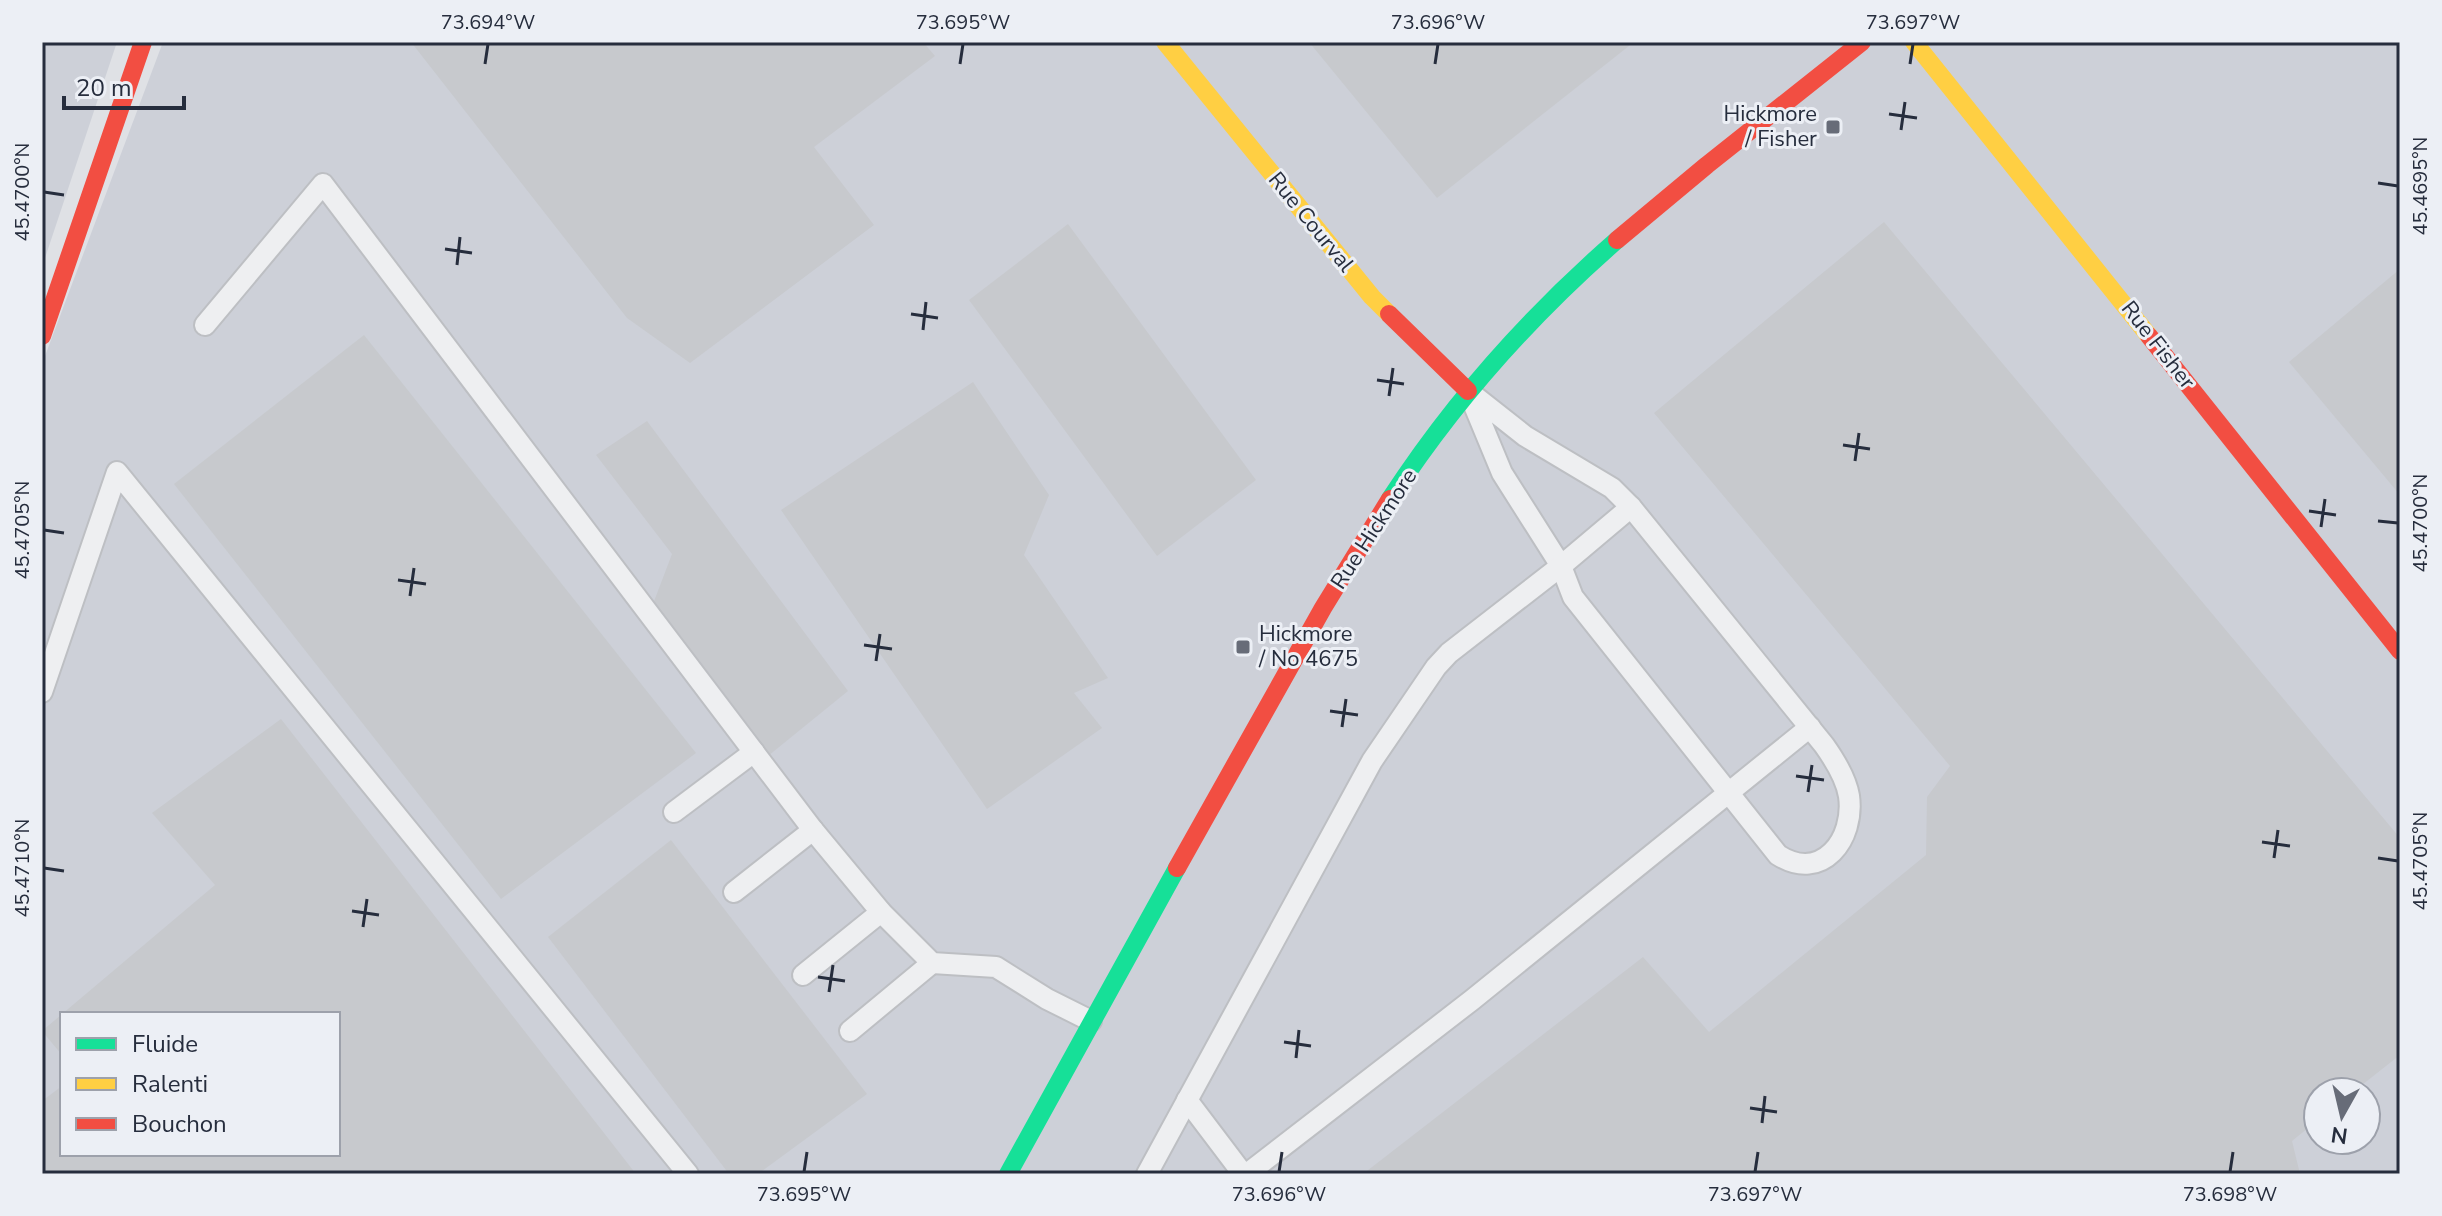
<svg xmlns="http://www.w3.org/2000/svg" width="2442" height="1216" font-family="'Nunito Sans',sans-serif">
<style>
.built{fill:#cdd0d8;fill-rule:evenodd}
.building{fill:#c7c9cd}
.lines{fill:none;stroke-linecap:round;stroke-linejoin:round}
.lane-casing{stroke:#bdbfc3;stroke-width:24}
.lane{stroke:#eeeff1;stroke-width:20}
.fast{stroke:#16e098;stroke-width:18}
.slow{stroke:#ffcf43;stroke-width:18}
.jam{stroke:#f24e42;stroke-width:18}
.ticks{fill:none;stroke:#262d3d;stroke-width:3}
.poi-dot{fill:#676c78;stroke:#eceff5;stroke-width:3}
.labels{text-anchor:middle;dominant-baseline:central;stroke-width:6;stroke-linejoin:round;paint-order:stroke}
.poi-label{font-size:22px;fill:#262d3d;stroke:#eceff5;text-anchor:end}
.street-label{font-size:22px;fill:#262d3d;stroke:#eceff5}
.neatline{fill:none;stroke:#262d3d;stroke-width:3}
.ticks-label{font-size:20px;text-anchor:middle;fill:#262d3d}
</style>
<rect width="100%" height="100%" fill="#dfe1e5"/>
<!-- built -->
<g class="built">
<path d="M42,42h75l-75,225z"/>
<path d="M163,42h2237v1132h-2358v-810zM62,1014h276v140h-276zM2318,1092h48v48h-48z"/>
</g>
<!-- building -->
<g class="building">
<path d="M411,42h512l12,14 -121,91 60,78 -184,138 -63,-45z"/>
<path d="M1309,42h325l-197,156z"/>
<path d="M1884,222l516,616v217l-47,37h-35v28l-26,21 8,33h-937l280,-217 66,75 217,-177 1,-58 23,-31 -296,-353z"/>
<path d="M1068,224l188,256 -99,76 -188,-256z"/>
<path d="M2400,269v226l-111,-133z"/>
<path d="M364,335l332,418 -195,146 -327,-415z"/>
<path d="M973,382l76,113 -25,60 84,123 -34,15 28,35 -115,81 -206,-299z"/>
<path d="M647,421l201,270 -80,65 -115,-152 19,-50 -76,-99z"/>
<path d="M281,719l355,455h-594v-73l20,-15v68h276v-140h-276v41l-20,-24 173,-146 -63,-72z"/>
<path d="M671,840l196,254 -109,80h-29l-181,-237z"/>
</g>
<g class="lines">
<!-- lane casing -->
<g class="lane-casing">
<g id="lane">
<path d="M205,325l118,-141 490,646 68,82 51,51 64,4 51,32 44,22"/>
<path d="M1468,391l57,45 87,52 19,19 193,238c10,14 22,33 25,51 6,43 -27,87 -71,59l-205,-258 -12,-31 -59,-93z"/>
<path d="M42,692l75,-220 571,702"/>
<path d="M674,812l80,-60"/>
<path d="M734,892l79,-62"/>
<path d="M803,975l78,-63"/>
<path d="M850,1031l82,-68"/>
<path d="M1187,1100l56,74"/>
<path d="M1147,1174l225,-413 64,-94 13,-14 112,-87 70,-59"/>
<path d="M1247,1174l225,-174 338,-273"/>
</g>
</g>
<!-- lane -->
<use href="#lane" class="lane"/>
<!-- fast -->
<g class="fast">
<path d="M1390,499c63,-97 140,-183 227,-259"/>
<path d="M1008,1174l169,-306"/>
</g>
<!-- slow -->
<g class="slow">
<path d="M1165,42l207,255 17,17"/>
<path d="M1914,42l235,294"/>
</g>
<!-- jam -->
<g class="jam">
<path d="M1617,240l90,-75 155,-123"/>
<path d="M1389,314l79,77"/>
<path d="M42,336l101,-294"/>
<path d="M2149,336l251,315"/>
<path d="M1177,868l146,-260 67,-109"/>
</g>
</g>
<!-- ticks -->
<path class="ticks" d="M485,64l3,-20M960,64l3,-20M1435,64l3,-20M1910,64l3,-20M1889,114l28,4M1901,130l4,-28M2378,183l20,3M44,192l20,3M445,249l27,4M457,265l3,-28M911,314l27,4M923,330l3,-28M1377,380l27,4M1389,396l4,-28M1843,445l27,4M1855,461l4,-28M2309,511l27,4M2378,521l20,2M2321,527l4,-28M44,530l20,3M398,580l28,4M410,596l4,-28M864,645l28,4M876,661l4,-27M1330,711l28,4M1342,727l4,-28M1796,776l28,4M1808,792l4,-27M2262,842l28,4M2274,858l4,-28M2378,858l20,3M44,868l20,3M352,911l27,4M363,927l4,-28M818,977l27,4M829,992l4,-27M1284,1042l27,4M1296,1058l3,-28M1750,1108l27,4M1762,1123l3,-27M804,1172l3,-20M1279,1172l3,-20M1755,1172l3,-20M2230,1172l3,-20"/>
<!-- markers -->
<g class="poi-dot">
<rect x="1825" y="119" width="16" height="16" rx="4"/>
<rect x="1235" y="639" width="16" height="16" rx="4"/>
</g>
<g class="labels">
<!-- poi labels -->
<g class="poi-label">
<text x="1817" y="114">Hickmore<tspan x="1817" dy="25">/ Fisher</tspan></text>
<text x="1259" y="634" text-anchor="start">Hickmore<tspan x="1259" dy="25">/ No 4675</tspan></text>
</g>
<!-- street labels -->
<g class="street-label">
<text transform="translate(1311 222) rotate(51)">Rue Courval</text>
<text transform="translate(2158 345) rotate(52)">Rue Fisher</text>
<text transform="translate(1374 529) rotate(-57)">Rue Hickmore</text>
</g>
</g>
<!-- border -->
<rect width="2442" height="1216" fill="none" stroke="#eceff5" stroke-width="88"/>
<!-- legend -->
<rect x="60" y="1012" width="280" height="144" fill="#eceff5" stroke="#9da1ab" stroke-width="2"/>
<rect x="76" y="1038" width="40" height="12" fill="#16e098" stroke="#9da1ab" stroke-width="2"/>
<text x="132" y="1052" font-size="24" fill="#262d3d">Fluide</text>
<rect x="76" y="1078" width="40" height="12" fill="#ffcf43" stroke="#9da1ab" stroke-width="2"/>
<text x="132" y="1092" font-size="24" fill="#262d3d">Ralenti</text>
<rect x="76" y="1118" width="40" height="12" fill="#f24e42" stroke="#9da1ab" stroke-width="2"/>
<text x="132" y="1132" font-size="24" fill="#262d3d">Bouchon</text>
<!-- north arrow -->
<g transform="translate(2342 1116) rotate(188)"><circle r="38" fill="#eceff5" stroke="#9da1ab" stroke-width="2"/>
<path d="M0-6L14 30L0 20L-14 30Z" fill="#676c78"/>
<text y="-12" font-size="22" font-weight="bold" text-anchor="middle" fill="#262d3d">N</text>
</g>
<!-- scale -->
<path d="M64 96v12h120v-12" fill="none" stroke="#262d3d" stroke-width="4"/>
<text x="76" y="96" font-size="24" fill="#262d3d" stroke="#eceff5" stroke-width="6" paint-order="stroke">20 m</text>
<rect x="44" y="44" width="2354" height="1128" class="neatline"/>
<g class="ticks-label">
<text x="488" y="29">73.694°W</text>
<text x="963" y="29">73.695°W</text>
<text x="1438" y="29">73.696°W</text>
<text x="1913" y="29">73.697°W</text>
<text transform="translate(2420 186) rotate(-90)" y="7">45.4695°N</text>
<text transform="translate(22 192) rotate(-90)" y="7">45.4700°N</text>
<text transform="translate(2420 523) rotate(-90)" y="7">45.4700°N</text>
<text transform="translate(22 530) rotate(-90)" y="7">45.4705°N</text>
<text transform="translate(2420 861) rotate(-90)" y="7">45.4705°N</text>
<text transform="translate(22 868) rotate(-90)" y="7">45.4710°N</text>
<text x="804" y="1201">73.695°W</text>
<text x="1279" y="1201">73.696°W</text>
<text x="1755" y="1201">73.697°W</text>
<text x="2230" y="1201">73.698°W</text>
</g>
</svg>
